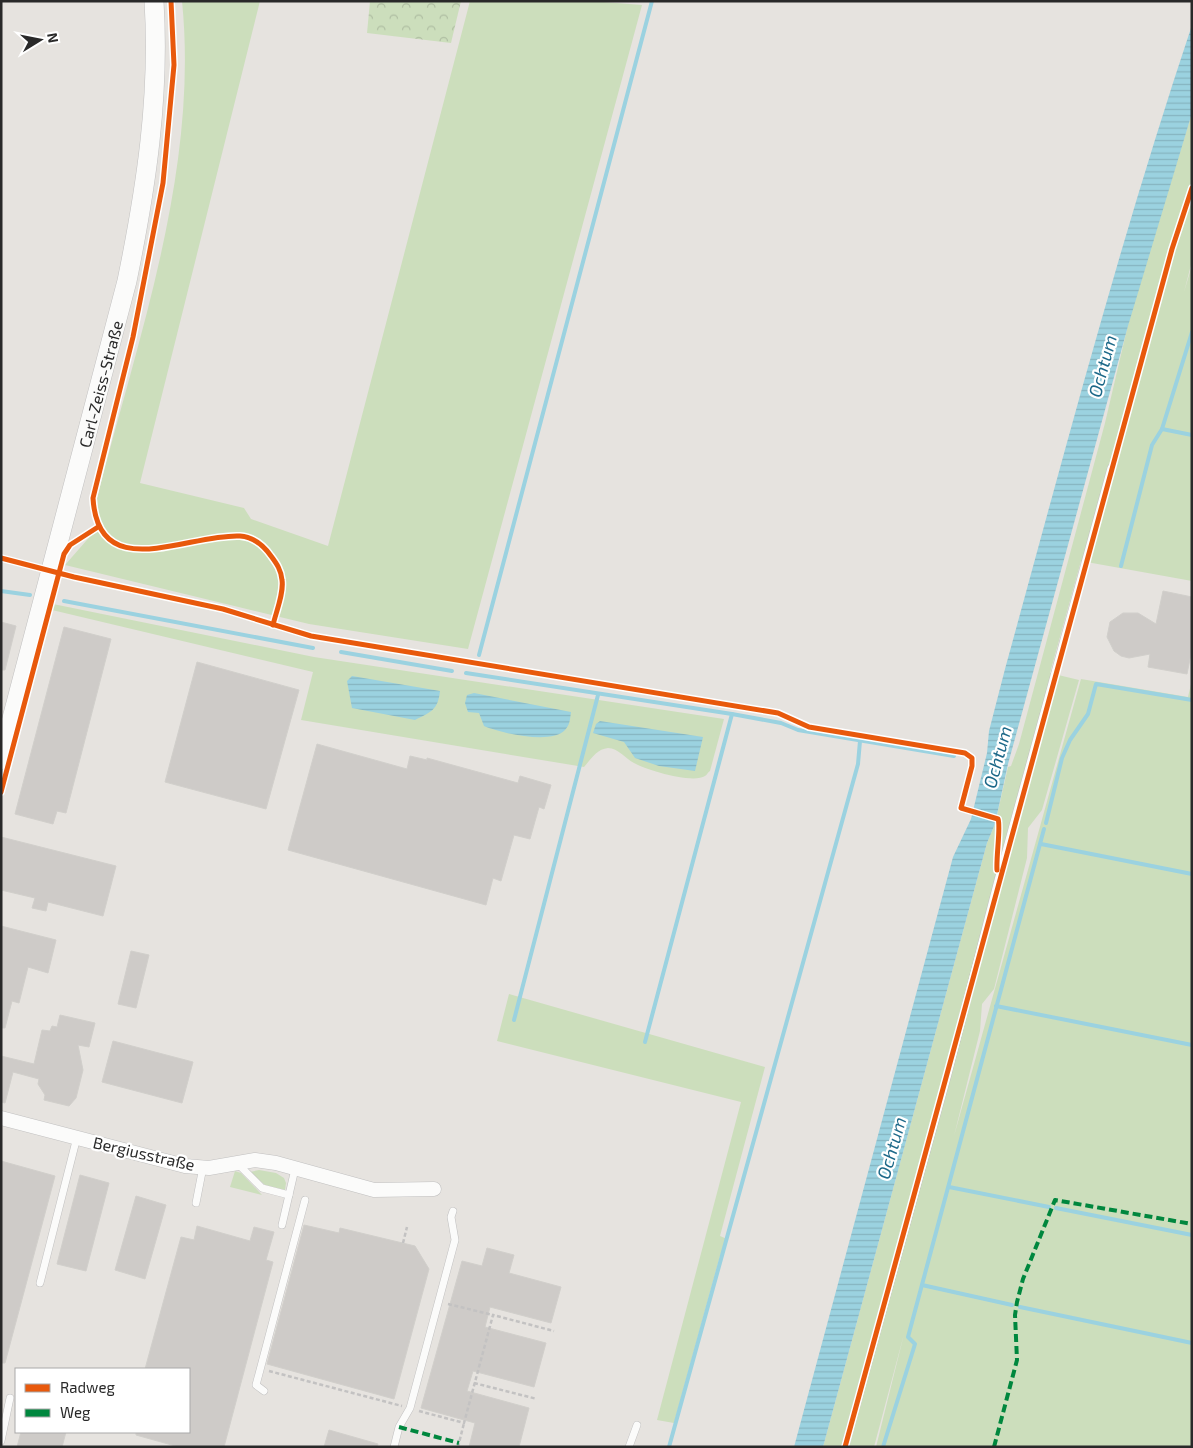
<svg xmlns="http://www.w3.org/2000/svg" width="1193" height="1448" font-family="'Exo 2',sans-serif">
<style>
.grass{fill:#ccdebc}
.forest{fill:url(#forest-crowns)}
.water{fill:url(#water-rules)}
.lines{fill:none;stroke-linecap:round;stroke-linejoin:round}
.stream{stroke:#9bd2e0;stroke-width:4}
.building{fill:#cecbc8;stroke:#d1cfcb}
.service-casing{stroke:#c1c0c0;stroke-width:8}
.minor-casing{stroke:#c1c0c0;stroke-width:15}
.secondary-casing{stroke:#c1c0c0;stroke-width:20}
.path{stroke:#c3c2c2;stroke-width:2.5;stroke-dasharray:4 2.5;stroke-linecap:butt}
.service{stroke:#fbfbfa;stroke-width:7}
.minor{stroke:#fbfbfa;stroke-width:14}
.secondary{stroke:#fbfbfa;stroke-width:19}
.quiet{stroke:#00873e;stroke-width:4;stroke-dasharray:8 4;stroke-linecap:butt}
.cycleway-casing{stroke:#fff;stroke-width:8}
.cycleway{stroke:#e8590c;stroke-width:5}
.labels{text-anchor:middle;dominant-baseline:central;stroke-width:4.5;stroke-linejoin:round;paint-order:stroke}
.street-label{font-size:16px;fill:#292929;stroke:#fff}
.water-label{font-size:18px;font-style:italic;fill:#1d6989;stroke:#fff}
</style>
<defs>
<pattern id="forest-crowns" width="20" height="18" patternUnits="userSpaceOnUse" patternTransform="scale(1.25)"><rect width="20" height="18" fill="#ccdebc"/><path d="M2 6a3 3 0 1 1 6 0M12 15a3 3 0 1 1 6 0" fill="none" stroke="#afbea2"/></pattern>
<pattern id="water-rules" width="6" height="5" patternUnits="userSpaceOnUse" patternTransform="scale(1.25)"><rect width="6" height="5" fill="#9bd2e0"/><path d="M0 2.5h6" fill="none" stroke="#86b4c0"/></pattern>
</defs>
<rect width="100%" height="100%" fill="#e6e3df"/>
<!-- grass -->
<g class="grass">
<path d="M182,1h78l-120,482 104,25 7,11 77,27 142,-545h121l51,4 -174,644 -159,-25 -244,-59 35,-40 -3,-27c41,-161 102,-328 85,-497z"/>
<path d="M1192,113v148l-8,31 8,-27v316l-111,-20 -31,112 29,7 -37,130 -14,18 -1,30 -33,131 -12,15 -2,27 -26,105 127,-457 107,18 4,-17v767h-316l28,-113 -30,113h-51l164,-604 8,-19 13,-57 3,-1 8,-22 86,-321 29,-124z"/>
<path d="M53,604l261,53 410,62 -14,52c-2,1 -3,4 -5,5 -12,8 -59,-6 -71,-13 -8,-4 -16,-15 -26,-15 -11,1 -17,11 -24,19l-283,-47 12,-48 -261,-62z"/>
<path d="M509,994l256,73 -45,169 7,3 -7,17 -46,167 -17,-3 84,-318 -244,-61z"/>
<path d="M259,1170l17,3 8,5 2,5 -1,7 -20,-5 -15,-13z"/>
<path d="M235,1171l6,2 21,22 -32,-8z"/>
</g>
<!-- forest -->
<path class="forest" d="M370,1h91l-10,42 -84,-10z"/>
<!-- water -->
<g class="water">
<path d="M1192,25v88l-64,213 -120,438 -13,60 -8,19 -164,604h-29l159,-590 18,-38 16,-66 2,-22 16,-62c59,-215 116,-432 187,-644z"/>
<path d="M352,676l88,15c-2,19 -9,21 -25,29l-63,-12 -5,-27z"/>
<path d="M474,693l97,19c-1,7 -1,13 -6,18 -13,15 -65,3 -81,-4l-5,-13 -11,-1 -3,-9 2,-8z"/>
<path d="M600,721l103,16 -8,34 -36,-5 -24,-8 -11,-16 -31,-9 3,-9z"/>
</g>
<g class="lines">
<!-- stream -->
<g class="stream">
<path d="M1162,429l30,6"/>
<path d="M1121,566l31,-121 10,-16 30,-97"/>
<path d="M1,591l29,4"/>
<path d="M64,601l249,47"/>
<path d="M341,652l111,19"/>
<path d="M479,655l173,-654"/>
<path d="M466,673l266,41 49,9 17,7 156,26"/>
<path d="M1046,823l16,-65 8,-18 18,-26 8,-30 96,16"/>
<path d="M1041,844l151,30"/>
<path d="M996,1006l196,39"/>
<path d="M514,1020l84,-325"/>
<path d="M645,1042l87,-328"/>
<path d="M949,1187l100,20"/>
<path d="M1056,1208l136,27"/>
<path d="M922,1285l90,20"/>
<path d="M1020,1307l172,36"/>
<path d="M669,1447l189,-683 2,-23"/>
<path d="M883,1447l32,-103 -7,-7 136,-508"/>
</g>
</g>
<!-- building -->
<g class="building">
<path d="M1163,591l29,6v52l-5,25 -39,-7 2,-13 -21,4 -8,-2 -7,-5 -7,-14 3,-15 13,-9h15l18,11z"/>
<path d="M1,622l15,4 -11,44h-4z"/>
<path d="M64,627l47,12 -45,174 -9,-2 -4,13 -38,-10z"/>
<path d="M197,662l102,28 -33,119 -101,-27z"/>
<path d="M317,744l90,25 3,-13 17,4v-2l91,25 2,-7 31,9 -7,24 -5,-2 -9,32 -16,-4 -13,46 -8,-3 -7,27 -198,-55z"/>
<path d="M1,837l115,29 -13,50 -55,-14 -2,9 -14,-3 3,-10 -34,-8z"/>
<path d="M1,926l55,14 -8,33 -20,-6 -9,36 -7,-2 -7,27h-4z"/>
<path d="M131,951l18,4 -13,53 -18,-4z"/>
<path d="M60,1015l35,8 -6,24 -11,-2 5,25 -7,28 -7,8 -25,-6 1,-5 -7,-11 1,-5 -26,-7 -8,31 -4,-1v-46l33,8 8,-34 8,1 2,-5 5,1z"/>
<path d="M113,1041l80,21 -11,41 -80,-21z"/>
<path d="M1,1161l54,15 -50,187h-4z"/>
<path d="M80,1175l29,8 -23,88 -29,-7z"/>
<path d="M136,1196l30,9 -21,74 -30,-9z"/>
<path d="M304,1225l35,8 1,-5 75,18 14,23 -35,130 -127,-35z"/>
<path d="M197,1226l53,15 4,-14 20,5 -8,28 7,2 -49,185h-45l-43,-12v-3h53v-63h-44l36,-132 13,3z"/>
<path d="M487,1248l27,7 -5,18 52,14 -10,36 -61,-16 -5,20 61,16 -12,44 -61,-16 -6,20 62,17 -10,39h-50l6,-24 -54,-15 41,-147 20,5z"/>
<path d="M329,1430l49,14 -1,3h-53z"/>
<path d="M21,1432h45l-4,15h-45z"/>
</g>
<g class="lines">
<!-- service casing -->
<g class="service-casing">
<g id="service">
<path d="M238,1164l24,24 27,7"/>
<path d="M196,1203l7,-36"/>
<path d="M282,1225l13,-56"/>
<path d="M40,1283l37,-146"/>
<path d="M264,1391l-8,-6 49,-185"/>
<path d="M1,1441l9,-43"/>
<path d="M394,1447l5,-20 11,-19 45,-168 -4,-23 2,-6"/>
<path d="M629,1447l8,-22"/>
<path d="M845,1447l103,-373 50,-194 113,-412"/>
</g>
</g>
<!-- minor casing -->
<g class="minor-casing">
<path id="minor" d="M1,1118l184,48 24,2 46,-8 21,3 98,27 60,-1"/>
</g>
<!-- secondary casing -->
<g class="secondary-casing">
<g id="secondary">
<path id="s1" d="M1,760l126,-479c19,-93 33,-184 27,-280"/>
</g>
</g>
<!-- path -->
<g class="path">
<path d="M74,543l24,-16"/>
<path d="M1,792l5,-18"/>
<path d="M403,1243l4,-16"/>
<path d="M448,1304l45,11"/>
<path d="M269,1371l133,35"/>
<path d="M474,1383l63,16"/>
<path d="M419,1411l45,12 29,-108 61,16"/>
<path d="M458,1447l6,-24"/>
</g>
<!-- service -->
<use href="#service" class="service"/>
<!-- minor -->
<use href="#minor" class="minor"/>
<!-- secondary -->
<use href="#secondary" class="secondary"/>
<!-- quiet -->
<g class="quiet">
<path d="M399,1427l60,16"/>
<path d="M994,1447l23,-87 -2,-45 2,-13 6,-23 32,-79 137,24"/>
</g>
<!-- cycleway casing -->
<g class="cycleway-casing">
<g id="cycleway">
<path d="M171,1l3,64 -11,118 -30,154 -40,161c5,88 96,35 147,38 13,1 24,10 31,20 6,8 10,14 11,24 2,13 -6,32 -9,45"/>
<path d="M1,558l73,19 149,32 88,27 467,77 31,14 156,26 7,5v8l-11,42 37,11c3,7 -2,38 -1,51"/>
<path d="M1,792l63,-238 6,-9 28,-18"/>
<path d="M845,1447c110,-399 216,-799 327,-1198l20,-61"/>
</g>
</g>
<!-- cycleway -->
<use href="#cycleway" class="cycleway"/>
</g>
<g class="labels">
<!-- street labels -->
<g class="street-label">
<text stroke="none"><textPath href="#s1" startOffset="389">Carl-Zeiss-Straße</textPath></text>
<text transform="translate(144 1153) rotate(13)">Bergiusstraße</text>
</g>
<!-- water labels -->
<g class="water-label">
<text transform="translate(1102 366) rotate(-75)">Ochtum</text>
<text transform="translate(997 757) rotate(-75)">Ochtum</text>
<text transform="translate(891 1148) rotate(-74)">Ochtum</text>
</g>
</g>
<!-- border -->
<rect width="1193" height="1448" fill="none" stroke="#292929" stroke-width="5"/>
<!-- legend -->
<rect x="15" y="1368" width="175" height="65" fill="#ffffff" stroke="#a9a9a9"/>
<rect x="25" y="1384" width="25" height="8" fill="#e8590c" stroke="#a9a9a9"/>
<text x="60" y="1393" font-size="15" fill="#292929">Radweg</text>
<rect x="25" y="1409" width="25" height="8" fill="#00873e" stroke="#a9a9a9"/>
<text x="60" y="1418" font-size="15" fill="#292929">Weg</text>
<!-- north arrow -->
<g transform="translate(40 40) rotate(80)" stroke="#ffffff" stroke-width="4" paint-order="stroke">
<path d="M0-4L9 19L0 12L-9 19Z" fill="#292929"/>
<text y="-8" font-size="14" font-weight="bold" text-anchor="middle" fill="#292929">N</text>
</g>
</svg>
